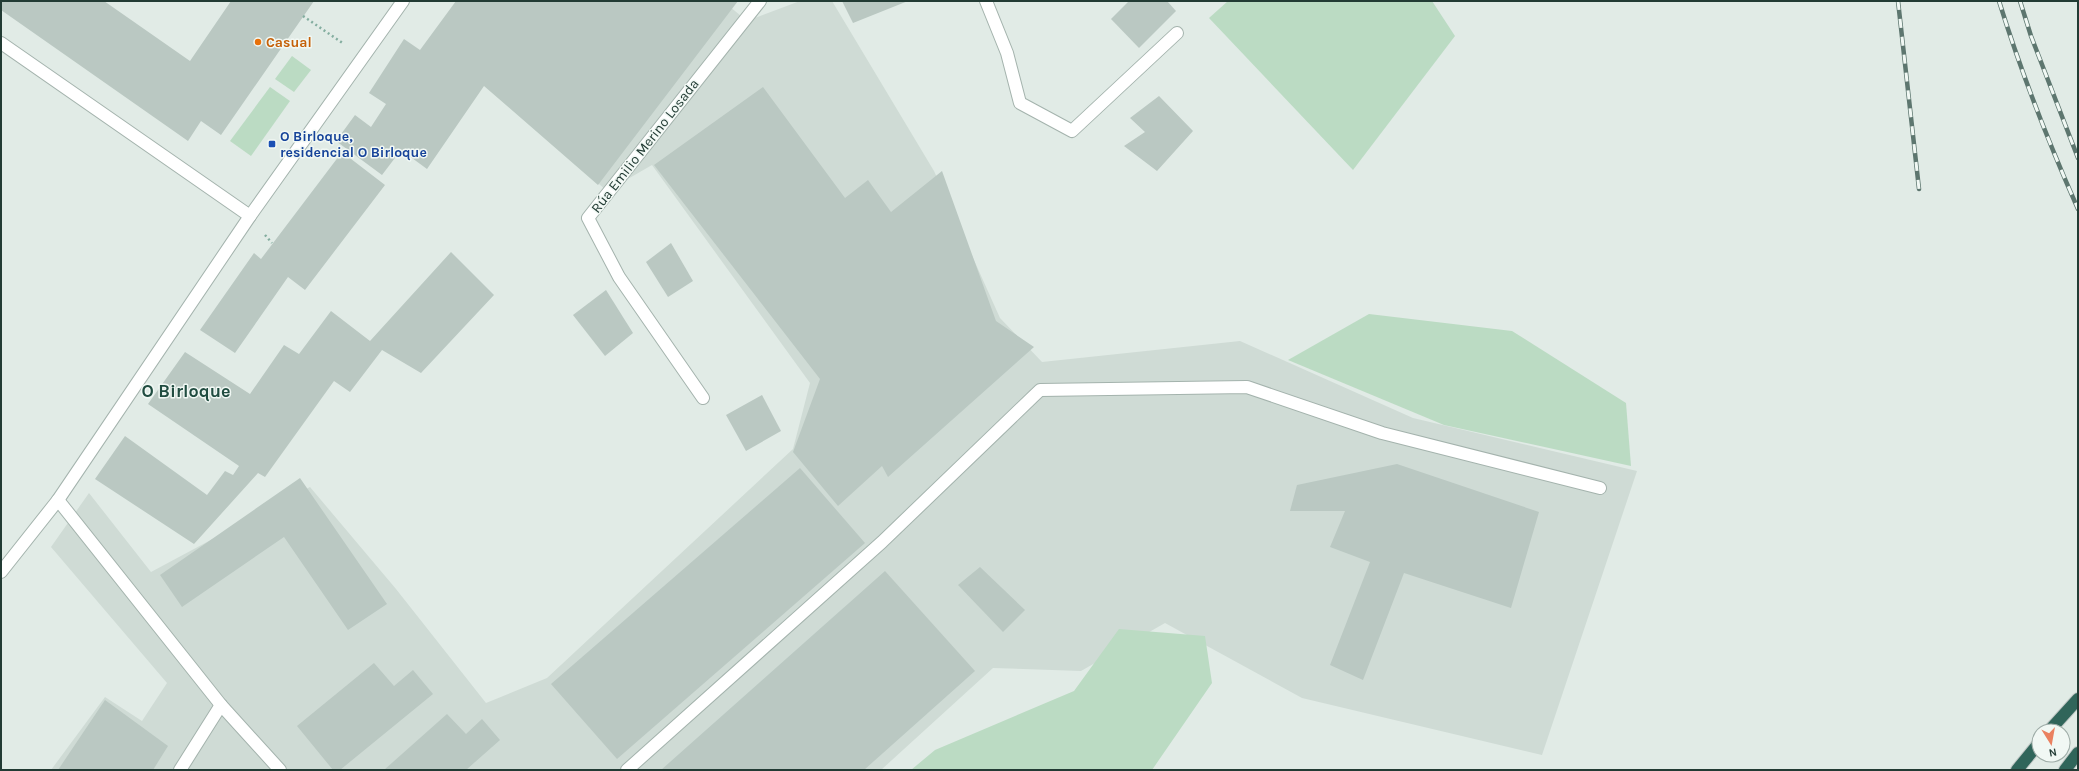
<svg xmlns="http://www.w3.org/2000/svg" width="2079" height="771" font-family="Karla,sans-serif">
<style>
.built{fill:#cfdbd5}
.green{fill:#bbdbc3}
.building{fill:#bac8c2}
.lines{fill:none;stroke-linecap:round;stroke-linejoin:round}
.minor-casing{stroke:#a4b3ad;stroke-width:14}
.highway-casing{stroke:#c1c8c6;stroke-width:14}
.path{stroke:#83ad9f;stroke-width:2.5;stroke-dasharray:2 3;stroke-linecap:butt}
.minor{stroke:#fff;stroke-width:12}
.highway{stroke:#30655a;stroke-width:12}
.rail-casing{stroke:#5d766f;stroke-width:4.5}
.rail{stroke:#f1f8f4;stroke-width:3;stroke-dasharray:9;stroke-linecap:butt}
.food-dot{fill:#e8710a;stroke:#f1f8f4;stroke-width:1.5}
.transit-dot{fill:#1a4fb4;stroke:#f1f8f4;stroke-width:1.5}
.labels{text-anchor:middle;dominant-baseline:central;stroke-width:3;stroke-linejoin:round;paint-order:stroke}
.food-label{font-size:14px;font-weight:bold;fill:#c56008;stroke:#f1f8f4;text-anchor:start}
.transit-label{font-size:14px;font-weight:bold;fill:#164399;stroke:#f1f8f4;text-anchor:start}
.street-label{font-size:14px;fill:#223b34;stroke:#f1f8f4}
.district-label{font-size:18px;font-weight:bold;fill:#204c40;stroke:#f1f8f4}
</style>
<rect width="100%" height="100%" fill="#e1ebe6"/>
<!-- built -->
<path class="built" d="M723,1l24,20 53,-20h32l102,170 66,147 42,44 198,-21 173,77 224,53 -95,284 -240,-57 -137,-75 -84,48 -88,-3 -112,102h-830l54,-73 37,24 25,-38 -116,-136 38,-54 62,79 159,-85 86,102 90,114 61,-25 246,-229 17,-66 -158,-218 -45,26 -170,-149z"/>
<!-- green -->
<g class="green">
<path d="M1228,1h204l23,35 -102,134 -144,-152z"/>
<path d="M292,56l19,14 -17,22 -19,-13z"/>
<path d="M270,87l20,14 -39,55 -21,-15z"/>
<path d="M1369,314l143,17 114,72 5,63 -187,-41 -156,-65z"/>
<path d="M1119,629l86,7 7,47 -60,87h-241l24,-20 139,-59z"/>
</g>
<!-- building -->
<g class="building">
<path d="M1,1h103l86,60 41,-60h83l-93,134 -20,-14 -13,20 -187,-131z"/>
<path d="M456,1h282l-140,184 -114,-99 -57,83 -26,-19 -19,25 -46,-34 19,-26 16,12 15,-23 -17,-11 35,-54 16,11z"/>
<path d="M842,1h66l-55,22z"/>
<path d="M1129,1h38l9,10 -37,37 -28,-29z"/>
<path d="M763,87l82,111 23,-18 23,32 51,-41 54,150 38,26 -146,130 -6,-11 -44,40 -45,-54 27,-73 -166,-214z"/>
<path d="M1159,96l34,35 -36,40 -33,-25 21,-14 -15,-14z"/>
<path d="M342,152l43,33 -80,105 -17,-13 -53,76 -35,-23 54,-77 7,6z"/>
<path d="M671,243l22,38 -25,16 -22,-35z"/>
<path d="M451,252l43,43 -73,78 -39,-23 -32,42 -16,-11 -69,96 -7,-4 -64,71 -99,-65 30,-43 82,59 18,-24 8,4 6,-9 -91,-62 37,-52 65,42 34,-49 15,9 32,-43 39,30z"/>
<path d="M606,290l27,43 -28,23 -32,-41z"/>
<path d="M762,395l19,36 -35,20 -20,-36z"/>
<path d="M1397,464l142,48 -28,96 -107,-35 -41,107 -33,-15 40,-103 -40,-15 15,-36h-55l7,-26z"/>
<path d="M800,468l65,75 -248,216 -66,-75z"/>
<path d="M300,478l87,126 -39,26 -64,-93 -102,70 -22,-32z"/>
<path d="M980,567l45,43 -22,22 -45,-47z"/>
<path d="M885,571l90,100 -111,99h-203z"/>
<path d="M374,663l20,23 19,-16 20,24 -93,76h-7l-36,-44z"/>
<path d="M105,700l63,46 -15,24h-95z"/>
<path d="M447,714l19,20 16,-15 18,21 -34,30h-82z"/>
</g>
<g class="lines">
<!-- minor casing -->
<g class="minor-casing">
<g id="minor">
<path d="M986,1l21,52 13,50 52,28 105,-98"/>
<path d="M1,43l249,173"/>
<path d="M703,398l-84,-121 -31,-59 172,-217"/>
<path d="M58,500l163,205 59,65"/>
<path d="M1,572l57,-72 192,-284 153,-215"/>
<path d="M180,770l41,-65"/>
<path d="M627,770l255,-228 158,-152 207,-3 135,46 218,55"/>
</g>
</g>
<!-- highway casing -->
<g class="highway-casing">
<g id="highway">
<path d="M2049,731l29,-32"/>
<path d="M2017,770l22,-27"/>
<path d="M2065,770l13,-17"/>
</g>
</g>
<!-- path -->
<g class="path">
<path d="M303,16l41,28"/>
<path d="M265,235l7,8"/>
</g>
<!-- minor -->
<use href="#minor" class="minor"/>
<!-- highway -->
<use href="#highway" class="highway"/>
<!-- rail casing -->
<g class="rail-casing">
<g id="rail">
<path d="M1898,1l21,188"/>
<path d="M1999,1c22,71 49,140 79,208"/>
<path d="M2020,1l11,35 47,122"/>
</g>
</g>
<!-- rail -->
<use href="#rail" class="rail"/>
</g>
<!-- markers -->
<circle class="food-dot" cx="258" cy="42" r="4"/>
<rect class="transit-dot" x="268" y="140" width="8" height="8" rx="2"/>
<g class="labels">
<!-- food labels -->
<g class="food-label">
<text x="266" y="42">Casual</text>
</g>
<!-- transit labels -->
<g class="transit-label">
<text x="280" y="136">O Birloque,<tspan x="280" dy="16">residencial O Birloque</tspan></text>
</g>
<!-- street labels -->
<g class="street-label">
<text transform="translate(645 146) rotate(-52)">Rúa Emilio Merino Losada</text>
</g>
<!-- district labels -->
<g class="district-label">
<text x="186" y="391">O Birloque</text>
</g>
</g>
<!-- border -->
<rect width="2079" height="771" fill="none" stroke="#223b34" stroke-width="4"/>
<!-- north arrow -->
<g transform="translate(2051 743) rotate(169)"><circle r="19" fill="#f1f8f4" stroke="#9eaca7"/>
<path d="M0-3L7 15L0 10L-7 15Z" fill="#ea8160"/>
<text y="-6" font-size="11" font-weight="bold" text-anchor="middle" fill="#223b34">N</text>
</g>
</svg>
